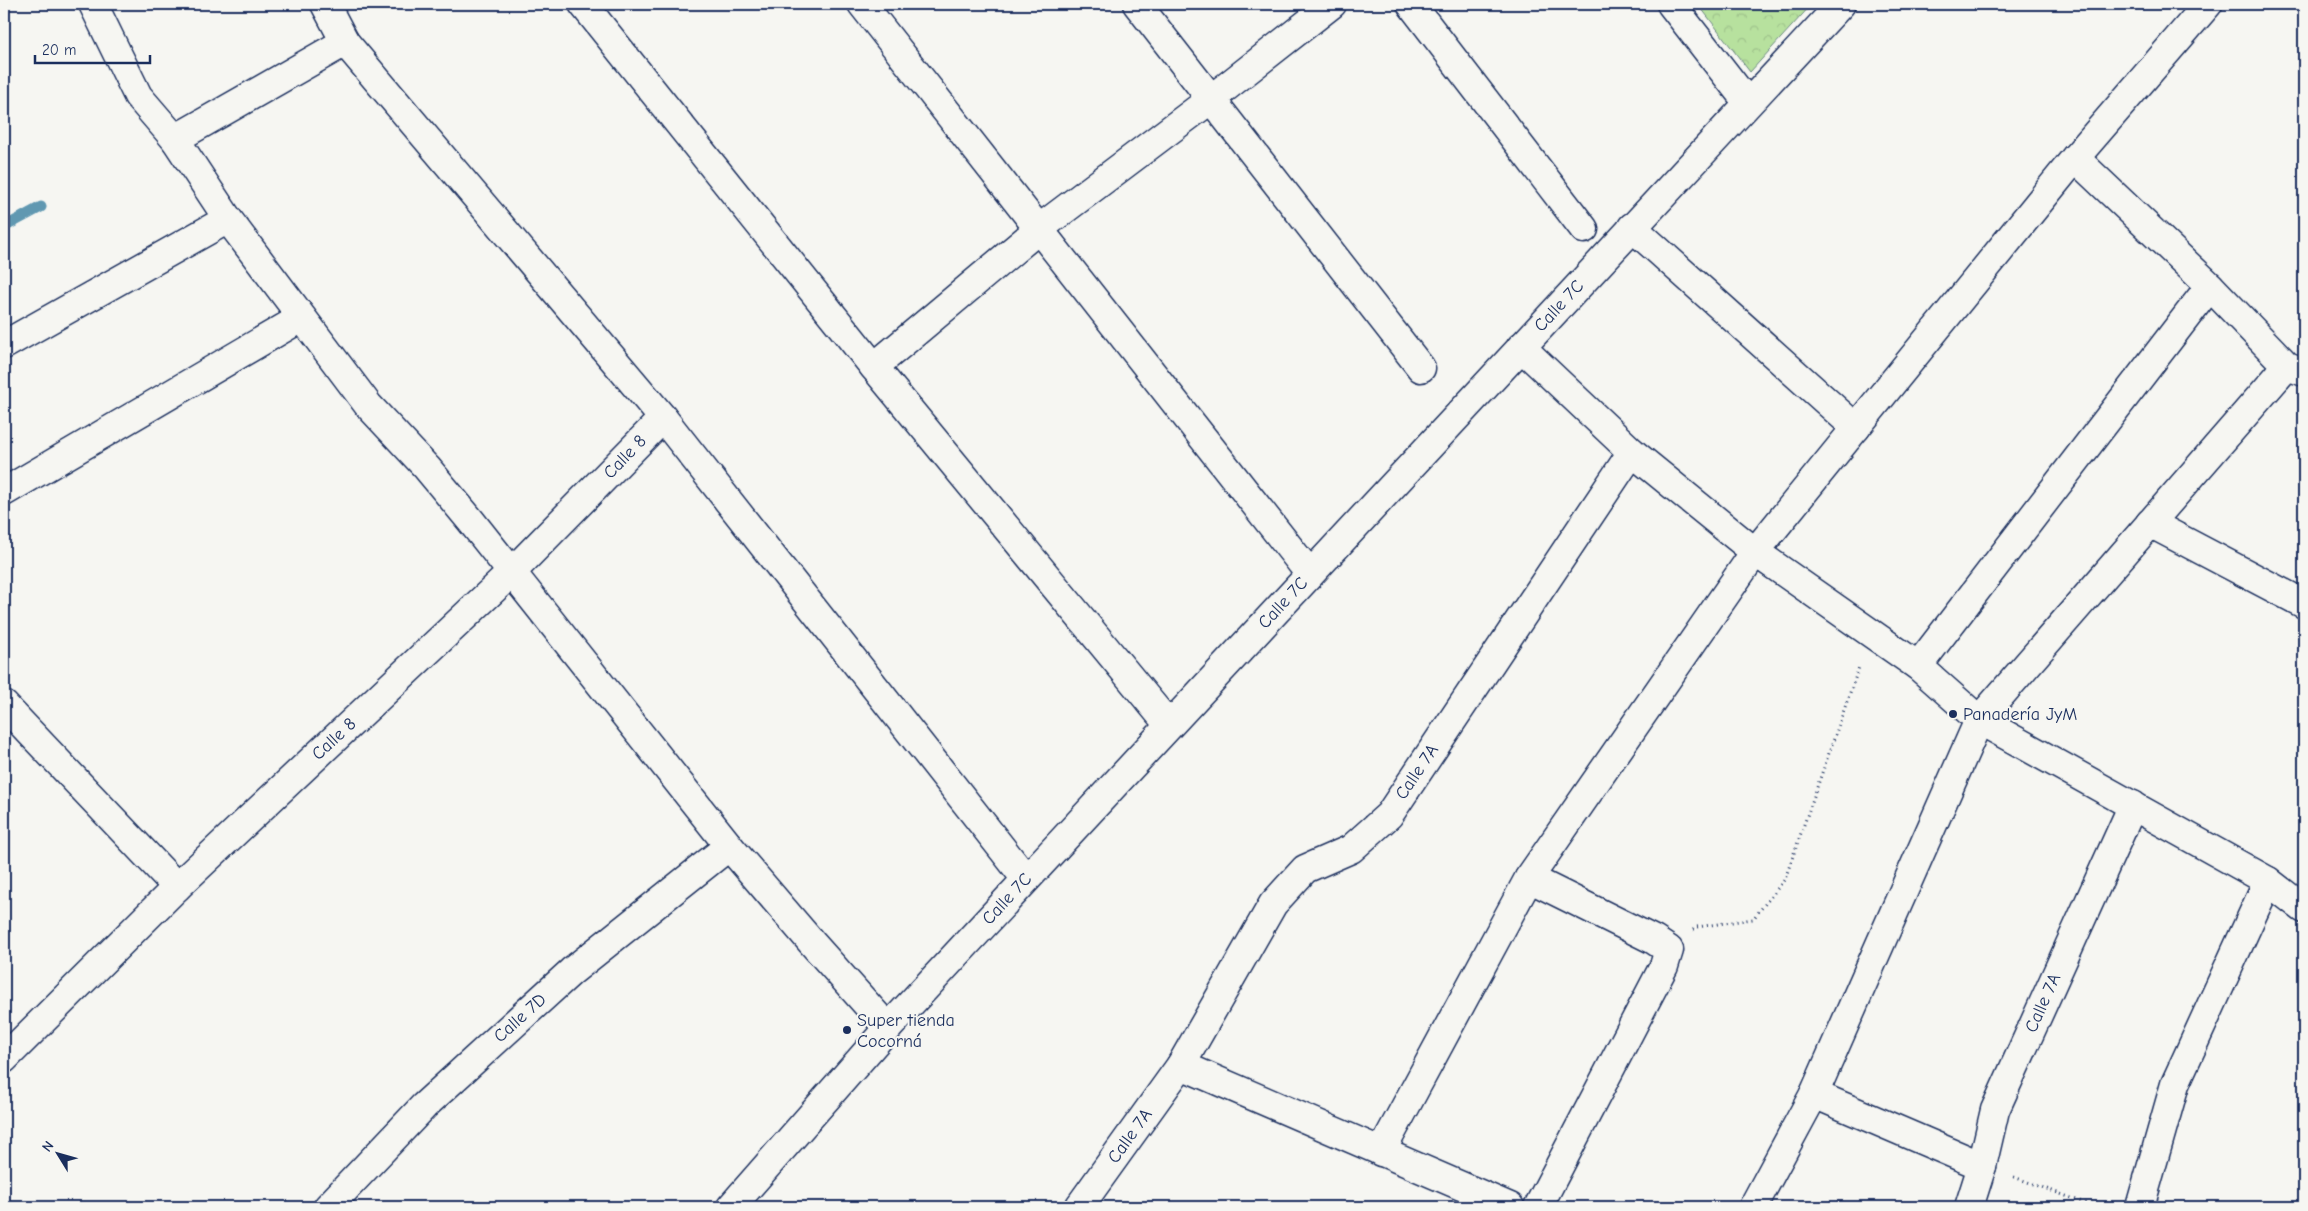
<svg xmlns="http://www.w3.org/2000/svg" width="2308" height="1211" font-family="'Comic Neue',sans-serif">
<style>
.park{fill:url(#park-crowns);stroke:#69887e}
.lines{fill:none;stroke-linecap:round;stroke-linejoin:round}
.stream{stroke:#6098b1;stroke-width:11}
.minor-casing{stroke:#1b2f5e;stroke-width:31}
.tertiary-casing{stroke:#1b2f5e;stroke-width:31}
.path{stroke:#1b2f5e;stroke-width:3;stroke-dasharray:1 4;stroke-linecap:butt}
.minor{stroke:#f6f6f2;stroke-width:28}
.tertiary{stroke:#f6f6f2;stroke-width:28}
.poi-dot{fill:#1b2f5e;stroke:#f6f6f2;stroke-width:2}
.labels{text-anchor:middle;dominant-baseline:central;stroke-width:4;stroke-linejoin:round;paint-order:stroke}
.street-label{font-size:18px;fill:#1b2f5e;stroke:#f6f6f2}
.poi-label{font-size:18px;fill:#1b2f5e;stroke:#f6f6f2;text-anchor:start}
</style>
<defs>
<pattern id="park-crowns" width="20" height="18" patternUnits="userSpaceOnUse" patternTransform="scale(1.25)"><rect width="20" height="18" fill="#b7e19e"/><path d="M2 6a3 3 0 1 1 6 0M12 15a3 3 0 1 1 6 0" fill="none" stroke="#9dc18a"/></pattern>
</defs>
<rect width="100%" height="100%" fill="#f6f6f2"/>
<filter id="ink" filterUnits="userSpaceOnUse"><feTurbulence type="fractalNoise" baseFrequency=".02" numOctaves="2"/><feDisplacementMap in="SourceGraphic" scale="10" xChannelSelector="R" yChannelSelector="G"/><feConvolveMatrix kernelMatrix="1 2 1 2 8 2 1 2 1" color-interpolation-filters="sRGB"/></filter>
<g filter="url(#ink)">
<!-- park -->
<path class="park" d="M1698,4h114l-62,68z"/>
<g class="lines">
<!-- stream -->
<path class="stream" d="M4,227l37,-20"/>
<!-- minor casing -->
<g class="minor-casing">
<g id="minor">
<path d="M93,4l45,92 37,43 53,80 140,186 59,63 44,53 258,325 84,98 75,84"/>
<path d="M325,4l20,38 318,376 363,461"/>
<path d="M583,4l291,363 295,358"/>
<path d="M862,4l448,570"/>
<path d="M1137,4l284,364"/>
<path d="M1411,4l173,225"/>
<path d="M1671,4l77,99"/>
<path d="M175,139l170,-97"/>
<path d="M2075,158l135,128 77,80 17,6"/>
<path d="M1632,227l224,201"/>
<path d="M4,345l224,-126"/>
<path d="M1521,347l111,105 123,100 163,114 61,54 289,161 36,28"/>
<path d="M874,367l166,-139 171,-129 121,-95"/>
<path d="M4,492l297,-174"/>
<path d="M2150,523l154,81"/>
<path d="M1918,666l292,-380"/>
<path d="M4,705l173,182"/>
<path d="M1529,878l125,62 15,10 -5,16 -126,241"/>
<path d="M4,1059l173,-172 335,-315 151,-154"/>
<path d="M1181,1065l329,142"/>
<path d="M1814,1094l168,72"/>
<path d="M1381,1152l148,-274 226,-326 320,-394 133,-154"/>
<path d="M328,1207l96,-101 148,-135 157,-125"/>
<path d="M1079,1207l102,-142 92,-161 32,-35 46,-20 38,-34 243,-363"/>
<path d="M1753,1207l61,-113 165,-374 308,-354"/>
<path d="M1969,1207l13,-41 13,-56 138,-305"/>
<path d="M2140,1207l35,-123 93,-203"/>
</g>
</g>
<!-- tertiary casing -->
<g class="tertiary-casing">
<path id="tertiary" d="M731,1207l157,-179 953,-1024"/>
</g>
<!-- path -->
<g class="path">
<path d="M1693,930l4,-3 56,-8 32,-40 74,-212"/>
<path d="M2014,1177l82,30"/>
</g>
<!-- minor -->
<use href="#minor" class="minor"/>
<!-- tertiary -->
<use href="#tertiary" class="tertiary"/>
</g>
</g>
<!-- markers -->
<g class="poi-dot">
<circle cx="1953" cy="714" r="5"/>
<circle cx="847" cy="1030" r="5"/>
</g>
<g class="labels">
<!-- street labels -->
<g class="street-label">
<text transform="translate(1559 306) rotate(-47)">Calle 7C</text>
<text transform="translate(625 457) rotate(-46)">Calle 8</text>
<text transform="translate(1283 603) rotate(-47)">Calle 7C</text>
<text transform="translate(334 739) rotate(-43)">Calle 8</text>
<text transform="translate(1417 772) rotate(-56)">Calle 7A</text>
<text transform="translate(1007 899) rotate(-47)">Calle 7C</text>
<text transform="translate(2043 1003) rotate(-66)">Calle 7A</text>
<text transform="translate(520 1018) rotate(-42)">Calle 7D</text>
<text transform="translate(1130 1136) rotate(-54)">Calle 7A</text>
</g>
<!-- poi labels -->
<g class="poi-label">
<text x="1963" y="714">Panadería JyM</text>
<text x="857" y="1020">Super tienda<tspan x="857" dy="21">Cocorná</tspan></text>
</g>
</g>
<!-- margin -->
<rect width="2308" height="1211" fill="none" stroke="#f6f6f2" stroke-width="20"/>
<rect x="10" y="10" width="2288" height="1191" fill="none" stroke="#1b2f5e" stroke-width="2" filter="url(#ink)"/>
<!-- north arrow -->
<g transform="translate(58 1154) rotate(307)" stroke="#f6f6f2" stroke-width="4" paint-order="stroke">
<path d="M0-4L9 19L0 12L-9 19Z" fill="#1b2f5e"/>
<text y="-8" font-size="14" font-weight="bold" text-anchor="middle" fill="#1b2f5e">N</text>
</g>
<!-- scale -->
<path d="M35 55v8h115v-8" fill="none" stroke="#1b2f5e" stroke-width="2.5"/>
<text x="42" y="55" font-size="15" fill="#1b2f5e" stroke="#f6f6f2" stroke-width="4" paint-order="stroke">20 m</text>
</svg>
